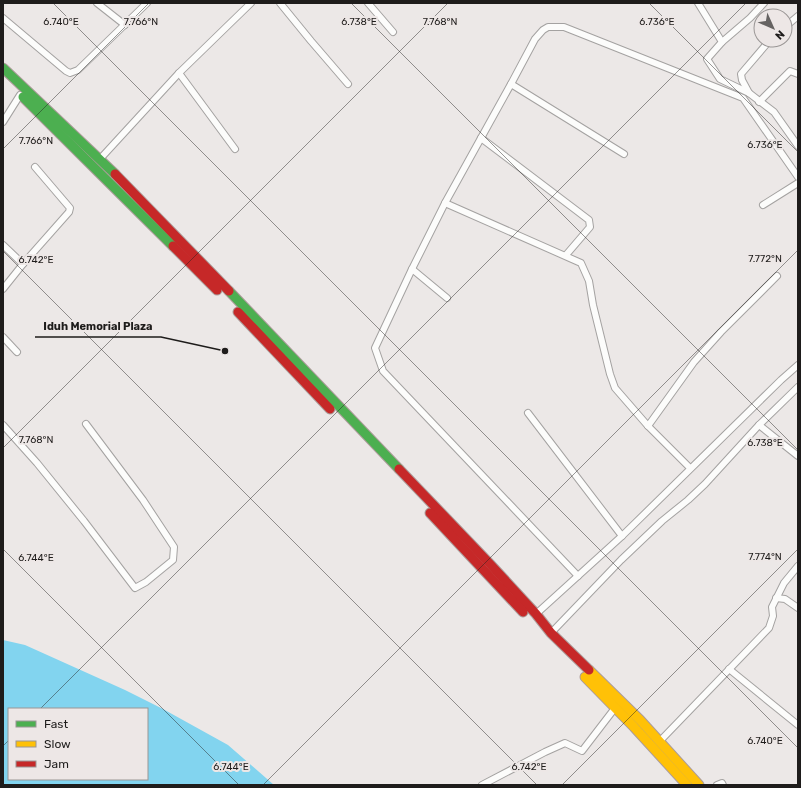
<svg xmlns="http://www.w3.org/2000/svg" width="801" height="788" font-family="Rubik,sans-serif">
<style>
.water{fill:#82d4ef;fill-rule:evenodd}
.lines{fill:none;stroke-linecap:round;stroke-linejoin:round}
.street-casing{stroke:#a4a2a1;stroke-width:8}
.fast-casing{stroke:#ac9c9a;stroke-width:11}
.slow-casing{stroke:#ac9c9a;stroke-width:11}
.jam-casing{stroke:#ac9c9a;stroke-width:11}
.street{stroke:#fcfcfb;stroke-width:6}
.fast{stroke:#4caf50;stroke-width:9}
.slow{stroke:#ffc107;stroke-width:9}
.jam{stroke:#c62828;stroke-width:9}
.ticks{fill:none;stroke:#1e1c1b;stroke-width:1;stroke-opacity:0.45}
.ticks-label{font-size:10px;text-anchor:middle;fill:#1e1c1b;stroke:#ede7e6;stroke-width:4;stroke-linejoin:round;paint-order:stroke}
.leader{fill:none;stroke:#1e1c1b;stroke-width:1.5}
.callout-dot{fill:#1e1c1b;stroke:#ede7e6;stroke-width:1.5}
.callout-label{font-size:11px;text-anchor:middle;font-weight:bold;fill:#1e1c1b;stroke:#ede7e6;stroke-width:4;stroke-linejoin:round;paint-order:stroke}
</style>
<rect width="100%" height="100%" fill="#ece8e7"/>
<!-- water -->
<path class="water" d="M3,640l22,5 100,45 38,19 65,36 46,40h-271zM9,709h138v70h-138z"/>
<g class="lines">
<!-- street casing -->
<g class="street-casing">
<g id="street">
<path d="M97,3l28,22"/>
<path d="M280,3l31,38 37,43"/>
<path d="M368,3l25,29"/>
<path d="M698,3l24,39 -15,17 13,20 29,14 25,19 24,34"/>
<path d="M3,18l63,53 4,2 8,-3 69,-67"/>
<path d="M785,27l13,-11"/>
<path d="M722,42l28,-24 14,-15"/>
<path d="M179,73l56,76"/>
<path d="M511,84l113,70"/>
<path d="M749,93l-7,-13 -1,-6 29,-34"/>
<path d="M759,102l31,-31 8,3"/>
<path d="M3,122l17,-27"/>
<path d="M481,138l108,82 1,7 -24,28"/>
<path d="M100,159l79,-86 72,-70"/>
<path d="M445,203l136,60 8,18 4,24 17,69 5,14 33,38 42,42"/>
<path d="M763,205l35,-22"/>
<path d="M3,245l20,19"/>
<path d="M412,269l35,29"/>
<path d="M3,289l20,-25 46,-52 1,-4 -35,-41"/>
<path d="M3,337l14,15"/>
<path d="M528,413l94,123"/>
<path d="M3,425l34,38 47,58 51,67 11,-6 27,-22 1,-13 -31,-47 -57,-76"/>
<path d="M759,425l39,31"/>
<path d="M648,426l46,-64 27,-30 56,-56"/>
<path d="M578,576l-195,-205 -8,-23 37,-79 33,-66 66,-119 24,-45 8,-9 5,-3h16l179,71 55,79"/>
<path d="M776,598l9,1 13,9"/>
<path d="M536,614l86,-78 159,-156 17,-15"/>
<path d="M551,633l70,-73 41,-39 26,-21 17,-16 54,-59 39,-38"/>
<path d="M729,669l69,56"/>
<path d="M659,742l110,-114 4,-12 -1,-9 12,-24 14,-17"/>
<path d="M482,785l63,-33 20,-9 17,8 33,-43"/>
<path d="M717,785l5,-2 1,2"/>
</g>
</g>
<!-- fast casing -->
<g class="fast-casing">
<g id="fast">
<path d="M3,68l112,106"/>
<path d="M23,97l150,149"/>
<path d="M229,291l170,178"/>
</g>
</g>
<!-- slow casing -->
<g class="slow-casing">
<g id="slow">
<path d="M589,670l51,50 59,65"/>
<path d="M585,677l49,50 53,58"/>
</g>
</g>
<!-- jam casing -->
<g class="jam-casing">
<g id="jam">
<path d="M115,174l114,117"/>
<path d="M173,246l44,44"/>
<path d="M238,312l92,97"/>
<path d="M399,469l91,95 46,50 15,19 38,37"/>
<path d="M430,513l93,99"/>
</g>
</g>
<!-- street -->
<use href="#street" class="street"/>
<!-- fast -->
<use href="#fast" class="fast"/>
<!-- slow -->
<use href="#slow" class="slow"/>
<!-- jam -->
<use href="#jam" class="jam"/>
</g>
<!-- ticks -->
<path class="ticks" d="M53,3l745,745M351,3l447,447M649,3l149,149M3,149l146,-146M3,251l534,534M3,448l445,-445M3,549l236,236M40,709l706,-706M3,746l6,-6M263,785l535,-535M562,785l236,-236"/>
<g class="ticks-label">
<text x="61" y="25">6.740°E</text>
<text x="141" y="25">7.766°N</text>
<text x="359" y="25">6.738°E</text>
<text x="440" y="25">7.768°N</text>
<text x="657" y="25">6.736°E</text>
<text x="36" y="144">7.766°N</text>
<text x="765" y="148">6.736°E</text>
<text x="765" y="262">7.772°N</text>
<text x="36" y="263">6.742°E</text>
<text x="36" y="443">7.768°N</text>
<text x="765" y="446">6.738°E</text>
<text x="765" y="560">7.774°N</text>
<text x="36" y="561">6.744°E</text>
<text x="765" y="744">6.740°E</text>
<text x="231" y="770">6.744°E</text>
<text x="529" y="770">6.742°E</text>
</g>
<!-- callouts -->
<path class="leader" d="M225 351L161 337H35"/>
<circle class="callout-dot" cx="225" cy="351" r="4"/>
<g class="callout-label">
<text x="98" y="330">Iduh Memorial Plaza</text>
</g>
<!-- border -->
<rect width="801" height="788" fill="none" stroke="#1e1c1b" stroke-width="8"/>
<!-- legend -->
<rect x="8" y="708" width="140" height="72" fill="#ede7e6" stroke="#9a9695"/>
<rect x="16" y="721" width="20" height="6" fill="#4caf50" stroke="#9a9695"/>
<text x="44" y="728" font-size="12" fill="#1e1c1b">Fast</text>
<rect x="16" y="741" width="20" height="6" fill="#ffc107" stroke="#9a9695"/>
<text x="44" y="748" font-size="12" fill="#1e1c1b">Slow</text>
<rect x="16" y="761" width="20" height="6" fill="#c62828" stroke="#9a9695"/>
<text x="44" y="768" font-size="12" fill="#1e1c1b">Jam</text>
<!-- north arrow -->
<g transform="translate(773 28) rotate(135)"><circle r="19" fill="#ede7e6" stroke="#9a9695"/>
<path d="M0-3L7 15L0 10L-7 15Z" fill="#666362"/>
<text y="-6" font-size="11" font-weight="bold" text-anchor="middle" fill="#1e1c1b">N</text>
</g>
</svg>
